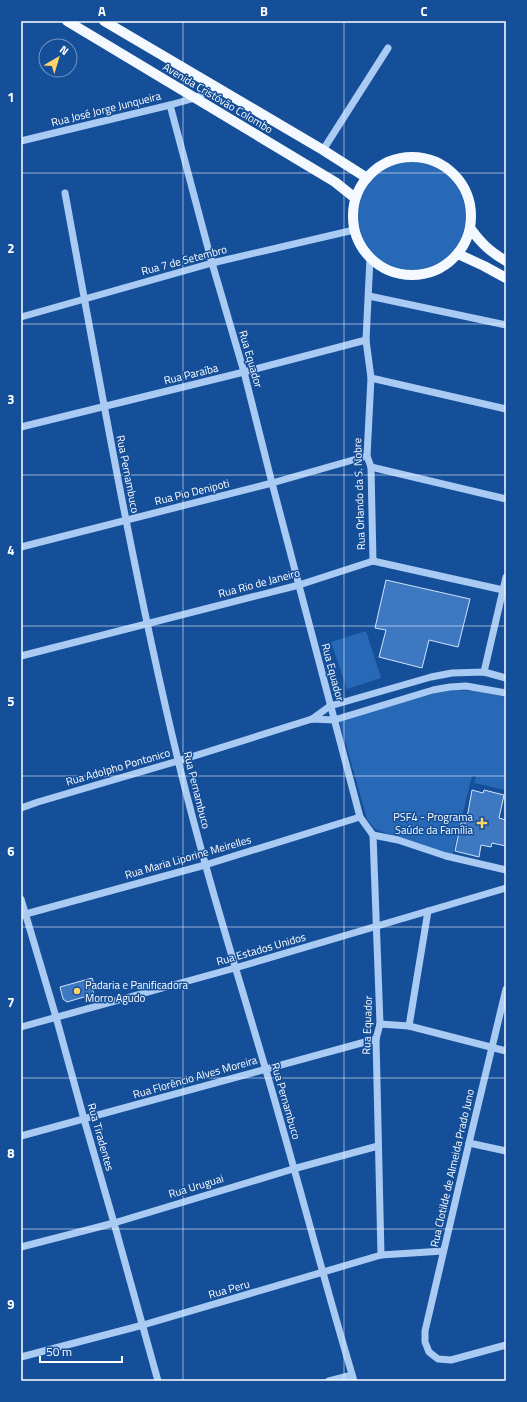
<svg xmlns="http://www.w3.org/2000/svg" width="527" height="1402" font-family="'Titillium Web',sans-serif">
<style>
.green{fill:#2869b7}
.building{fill:#3d78c1;stroke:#d0e5fd}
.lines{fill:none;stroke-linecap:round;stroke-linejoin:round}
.minor{stroke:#a9caf3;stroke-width:7}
.major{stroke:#f4f8ff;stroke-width:10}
.grid{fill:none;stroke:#fff;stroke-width:1;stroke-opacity:0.55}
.poi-dot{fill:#ffd46a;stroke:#154f99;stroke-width:1.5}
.labels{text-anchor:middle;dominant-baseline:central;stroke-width:3;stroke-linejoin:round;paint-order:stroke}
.street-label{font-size:11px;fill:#fff;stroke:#154f99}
.poi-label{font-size:11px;fill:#fff;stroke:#154f99;text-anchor:end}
.neatline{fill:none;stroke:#fff;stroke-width:1.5}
.grid-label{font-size:13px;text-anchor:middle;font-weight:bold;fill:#fff}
</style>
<rect width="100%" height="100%" fill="#154f99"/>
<!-- green -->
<g class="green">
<circle cx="412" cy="216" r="55"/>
<path d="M366,631l15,47 -34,11 -16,-47z"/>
<path d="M454,690l21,1 31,6v93l-32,-7 2,-7h-4l-20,81 -77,-28 -8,-10 -28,-100 9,-1 89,-25z"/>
</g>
<!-- building -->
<g class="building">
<path d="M386,580l84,19 -12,48 -29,-7 -7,28 -43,-11 7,-27 -11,-2z"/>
<path d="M472,790l11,3 1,-3 20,5 -5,23 7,2v26l-14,-3 -1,4 -10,-2 -2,12 -24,-6 6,-28h5z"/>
<path d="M92,978l3,9 -3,1 2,6 -27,8 -4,-3 -3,-12z"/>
</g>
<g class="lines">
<!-- minor -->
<g class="minor">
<path d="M170,105l42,158 32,109 28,111 88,334 13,18 7,189 -4,15 5,216"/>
<path d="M21,141l149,-36 25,-7 21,-12"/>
<path d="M323,150l65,-102"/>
<path d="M65,193c35,190 68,380 113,567 25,104 57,205 87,307 31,105 58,210 89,314"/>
<path d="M370,258l-4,82 5,38 -4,78 4,11 2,94"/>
<path d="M369,296l137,29"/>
<path d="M21,317l191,-54 142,-33"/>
<path d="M371,378l135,31"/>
<path d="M21,427l223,-55 122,-32"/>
<path d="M371,467l135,32"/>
<path d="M21,547l251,-64 95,-27"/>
<path d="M21,656l278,-71 74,-24 130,29"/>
<path d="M484,672l22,-95"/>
<path d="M312,719l18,-13 101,-29 21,-4 32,-1 22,6"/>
<path d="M21,808l17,-6 140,-41 134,-42 22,1 99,-30 17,-3 16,-1 40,7"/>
<path d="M373,835l25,5 48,16 60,14"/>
<path d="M21,899l35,118 28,102 30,104 44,158"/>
<path d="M22,915l183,-50 155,-48"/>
<path d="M506,989l-37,154 -44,188v11l4,10 9,7 13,1 55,-15"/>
<path d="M380,1024l29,2 97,25"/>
<path d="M409,1026l19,-115"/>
<path d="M21,1027l214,-59 271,-80"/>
<path d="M21,1136l355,-97"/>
<path d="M469,1143l37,8"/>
<path d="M21,1247l93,-24 179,-54 85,-23"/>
<path d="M21,1357l122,-32 238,-70 62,-4"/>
<path d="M329,1381l23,-6"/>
</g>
<!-- major -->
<g class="major">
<path d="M67,21l268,161 20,16"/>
<path d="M104,21l219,129 44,28"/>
<circle cx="412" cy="216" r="59"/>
<path d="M470,228c11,15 19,23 36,33"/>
<path d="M458,254l26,12 22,12"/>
</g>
</g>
<!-- grid -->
<path class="grid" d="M183,21v1360M344,21v1360M21,173h485M21,324h485M21,475h485M21,626h485M21,776h485M21,927h485M21,1078h485M21,1229h485"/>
<!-- markers -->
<g class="poi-dot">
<path d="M480 817h4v4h4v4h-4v4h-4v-4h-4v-4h4z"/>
<circle cx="77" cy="991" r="4"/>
</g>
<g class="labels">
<!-- street labels -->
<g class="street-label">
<text transform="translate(218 98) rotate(31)">Avenida Cristóvão Colombo</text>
<text transform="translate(106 109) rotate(-14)">Rua José Jorge Junqueira</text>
<text transform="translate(184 260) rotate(-15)">Rua 7 de Setembro</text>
<text transform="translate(251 359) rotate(74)">Rua Equador</text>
<text transform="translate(191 374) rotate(-14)">Rua Paraíba</text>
<text transform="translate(128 474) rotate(79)">Rua Pernambuco</text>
<text transform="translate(192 492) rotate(-14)">Rua Pio Denipoti</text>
<text transform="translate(359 494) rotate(-92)">Rua Orlando da S. Nobre</text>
<text transform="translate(259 583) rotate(-15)">Rua Rio de Janeiro</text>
<text transform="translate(333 672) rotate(75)">Rua Equador</text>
<text transform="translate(118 767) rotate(-16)">Rua Adolpho Pontonico</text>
<text transform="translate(197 790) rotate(76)">Rua Pernambuco</text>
<text transform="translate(188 857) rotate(-16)">Rua Maria Liporine Meirelles</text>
<text transform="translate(261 949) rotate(-16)">Rua Estados Unidos</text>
<text transform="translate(367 1025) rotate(-88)">Rua Equador</text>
<text transform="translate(195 1077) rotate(-16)">Rua Florêncio Alves Moreira</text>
<text transform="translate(286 1101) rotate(74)">Rua Pernambuco</text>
<text transform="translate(101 1137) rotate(74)">Rua Tiradentes</text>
<text transform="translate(452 1168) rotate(-77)">Rua Clotilde de Almeida Prado Juno</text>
<text transform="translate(196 1186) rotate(-17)">Rua Uruguai</text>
<text transform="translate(229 1289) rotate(-16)">Rua Peru</text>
</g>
<!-- poi labels -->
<g class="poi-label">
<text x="473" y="817">PSF4 - Programa<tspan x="473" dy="13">Saúde da Família</tspan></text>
<text x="85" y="985" text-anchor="start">Padaria e Panificadora<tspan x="85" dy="13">Morro Agudo</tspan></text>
</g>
</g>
<!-- border -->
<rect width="527" height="1402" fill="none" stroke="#154f99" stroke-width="44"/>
<!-- north arrow -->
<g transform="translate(58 58) rotate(38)"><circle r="19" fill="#154f99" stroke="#7395c2"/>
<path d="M0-3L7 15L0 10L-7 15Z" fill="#ffd46a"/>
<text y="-6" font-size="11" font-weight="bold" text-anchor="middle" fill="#ffffff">N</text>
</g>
<!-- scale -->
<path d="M40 1356v6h82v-6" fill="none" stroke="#ffffff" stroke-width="2"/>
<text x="46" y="1356" font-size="12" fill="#ffffff" stroke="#154f99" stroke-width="3" paint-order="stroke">50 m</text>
<rect x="22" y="22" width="483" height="1358" class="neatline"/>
<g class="grid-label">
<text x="102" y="16">A</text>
<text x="264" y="16">B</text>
<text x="424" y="16">C</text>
<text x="11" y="102">1</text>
<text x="11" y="253">2</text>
<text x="11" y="404">3</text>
<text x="11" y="555">4</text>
<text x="11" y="706">5</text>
<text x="11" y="856">6</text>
<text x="11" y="1007">7</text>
<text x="11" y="1158">8</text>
<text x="11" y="1309">9</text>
</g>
</svg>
